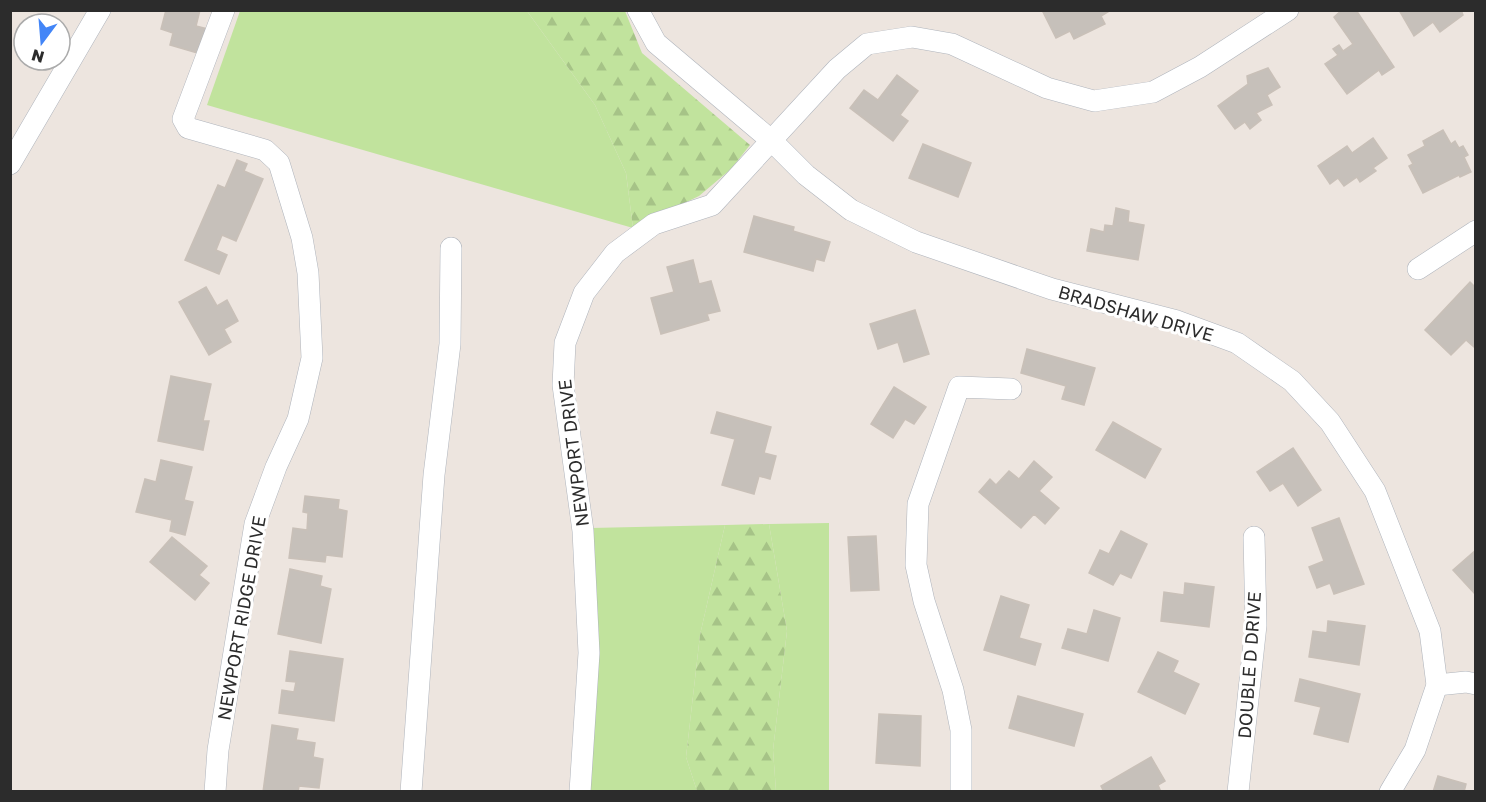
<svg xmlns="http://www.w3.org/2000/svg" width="1486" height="802" font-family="'Golos Text',sans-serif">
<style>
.grass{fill:#c1e39d}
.forest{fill:url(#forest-firs)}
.building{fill:#c6c0ba;stroke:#c9c0b8;stroke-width:1.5}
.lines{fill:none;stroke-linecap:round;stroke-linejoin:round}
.minor-casing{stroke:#afb4bc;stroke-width:22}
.minor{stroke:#fff;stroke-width:21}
.labels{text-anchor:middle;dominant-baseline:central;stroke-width:6;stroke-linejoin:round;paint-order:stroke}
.street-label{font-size:18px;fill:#2c2c2c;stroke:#fff}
</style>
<defs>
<pattern id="forest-firs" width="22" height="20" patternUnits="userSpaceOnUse" patternTransform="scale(1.5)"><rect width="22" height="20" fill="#c1e39d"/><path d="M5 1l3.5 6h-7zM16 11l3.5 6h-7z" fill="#a6c387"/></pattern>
</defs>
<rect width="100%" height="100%" fill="#ede5df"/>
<!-- grass -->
<g class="grass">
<path d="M240,11h287l68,94 31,68 7,55 -426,-123z"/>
<path d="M829,523v268h-53l-3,-41 14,-119 -18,-107z"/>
<path d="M725,525l-25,110 -14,122 11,34 -109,1 3,-264z"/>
</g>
<!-- forest -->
<g class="forest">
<path d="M527,11h98l17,42 108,92 -19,24 -32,27 -66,32 -7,-55 -31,-68z"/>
<path d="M769,524l18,107 -14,119 3,41h-79l-11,-34 14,-122 25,-110z"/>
</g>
<!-- building -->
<g class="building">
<path d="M166,10h34l-4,16 12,3 -7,25 -31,-9 3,-12 -12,-4z"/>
<path d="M1042,10h69l-10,6 4,8 -31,15 -4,-8 -14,7z"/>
<path d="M1342,10h14l38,57 -12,8 -3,-5 -32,24 -22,-30 13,-9 -5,-6 6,-4 4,6 10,-7 -19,-27z"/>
<path d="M1399,10h62l2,5 -23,17 -7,-10 -19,14z"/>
<path d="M1268,68l12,19 -13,8 5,10 -16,8 5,7 -11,9 -5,-7 -10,7 -17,-23 30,-22 -1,-8z"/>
<path d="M897,75l21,16 -18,24 8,6 -15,20 -43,-33 14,-18 14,10z"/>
<path d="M1443,130l8,14 4,-3 4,7 4,-2 5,9 -4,2 7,15 -11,5 -1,-2 -36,18 -14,-27 4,-2 -5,-9 17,-9 -2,-5z"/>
<path d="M1373,138l14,20 -14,10 3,3 -16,11 -3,-5 -13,9 -6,-8 -8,6 -12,-18 29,-20 5,7z"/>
<path d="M923,144l48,19 -13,34 -49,-19z"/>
<path d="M237,160l10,4 -3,7 19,8 -27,62 -14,-6 -6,15 11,5 -8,19 -34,-14 33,-75 7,3z"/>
<path d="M1116,208l13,3 -1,11 16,3 -6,35 -51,-9 4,-22 13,3 1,-7 8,1z"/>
<path d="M754,216l40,11 -1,4 37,11 -6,19 -8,-2 -3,12 -69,-19z"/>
<path d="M693,260l6,24 12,-3 9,30 -13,3 2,6 -48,14 -10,-36 23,-6 -7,-25z"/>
<path d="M1470,282l6,6v57l-2,2 -8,-7 -15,15 -26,-25z"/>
<path d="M206,287l11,19 10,-6 11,21 -14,8 7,13 -22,13 -30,-53z"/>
<path d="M915,310l14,44 -25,8 -6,-20 -20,7 -8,-25z"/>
<path d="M1027,349l68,19 -11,37 -22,-6 4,-13 -45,-13z"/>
<path d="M171,376l40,8 -8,37h6l-6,29 -45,-9z"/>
<path d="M894,387l32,20 -12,17 -9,-5 -12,19 -22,-14z"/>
<path d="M717,412l54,15 -7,26 12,3 -6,23 -11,-3 -5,18 -32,-9 13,-46 -24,-6z"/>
<path d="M1113,422l48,27 -16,29 -49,-28z"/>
<path d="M1293,448l28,42 -23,16 -15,-23 -13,8 -13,-19z"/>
<path d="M161,460l31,7 -8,33 9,2 -8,33 -15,-4 2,-11 -36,-8 9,-33 11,3z"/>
<path d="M1034,461l18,16 -13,14 20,17 -14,16 -11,-10 -13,14 -42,-36 11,-13 6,6 13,-14 10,8z"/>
<path d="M305,496l34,4 -1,9 9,2 -5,46 -16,-2 -1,7 -36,-4 4,-30 14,2 1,-17 -5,-1z"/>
<path d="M1339,518l25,66 -30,10 -4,-11 -13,5 -8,-21 15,-6 -12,-33z"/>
<path d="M1121,531l26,13 -16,34 -11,-5 -7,12 -24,-12 11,-23 9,4z"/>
<path d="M876,536l3,54 -28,1 -3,-54z"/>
<path d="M172,537l35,29 -8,9 10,8 -14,17 -45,-38z"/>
<path d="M1476,550v45l-23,-25z"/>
<path d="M290,569l32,7 -2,10 11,3 -10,54 -43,-9z"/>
<path d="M1185,583l29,4 -5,40 -48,-6 3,-29 20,3z"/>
<path d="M1001,596l28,9 -10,33 22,6 -6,21 -51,-15z"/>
<path d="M1094,610l26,8 -12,43 -46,-13 6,-19 19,5z"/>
<path d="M1328,621l37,5 -6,39 -50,-8 4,-26 14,2z"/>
<path d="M290,651l53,8 -9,62 -55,-8 3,-23 12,2 2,-10 -10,-1z"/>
<path d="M1158,652l20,9 -5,11 26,12 -14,30 -47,-22z"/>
<path d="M1300,679l60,15 -12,48 -34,-8 7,-27 -26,-6z"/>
<path d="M1018,696l65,18 -9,32 -65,-18z"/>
<path d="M879,714l42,2 -1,50 -44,-3z"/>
<path d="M272,725l26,4 -2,11 19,3 -2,14 10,2 -4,29 -20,-2 -1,6h-35z"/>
<path d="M1151,757l14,24 -7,4 3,7h-57l-3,-6z"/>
<path d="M1438,776l28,8 -2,8h-31z"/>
</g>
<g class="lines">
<!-- minor casing -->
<g class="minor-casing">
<g id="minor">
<path d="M638,10l18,33 116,98 34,34 45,35 65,32 136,47 125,32 60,22 55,38 38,41 45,69 55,140 7,54 -22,65 -25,42"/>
<path d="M10,164l90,-154"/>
<path d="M1418,269l58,-38"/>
<path d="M1437,685l29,-3 10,2"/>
<path d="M215,792l3,-42 37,-226 21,-57 22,-48 14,-61 -4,-85 -6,-35 -23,-75 -14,-13 -77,-22 -5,-9 41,-109"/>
<path d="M411,792l23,-317 16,-131 1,-96"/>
<path d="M580,792l9,-139 -6,-122 -20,-146 2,-42 19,-50 31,-40 39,-29 58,-19 125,-136 30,-25 45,-7 40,7 95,44 47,13 59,-9 47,-25 88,-57"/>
<path d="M961,792v-62l-8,-40 -29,-89 -8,-36 2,-61 41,-117 52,2"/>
<path d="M1238,792l18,-167 -2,-88"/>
</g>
</g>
<!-- minor -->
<use href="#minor" class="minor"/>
</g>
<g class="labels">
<!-- street labels -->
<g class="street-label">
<text transform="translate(1136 313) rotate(16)">BRADSHAW DRIVE</text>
<text transform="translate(573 453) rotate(-97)">NEWPORT DRIVE</text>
<text transform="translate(241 618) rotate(-80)">NEWPORT RIDGE DRIVE</text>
<text transform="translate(1249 665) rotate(-86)">DOUBLE D DRIVE</text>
</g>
</g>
<!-- border -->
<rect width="1486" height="802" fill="none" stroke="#2c2c2c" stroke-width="24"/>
<!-- north arrow -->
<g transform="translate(42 42) rotate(196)"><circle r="28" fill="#ffffff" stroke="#ababab" stroke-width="1.5"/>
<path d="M0-4.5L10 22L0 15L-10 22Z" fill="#4285f7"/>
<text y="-9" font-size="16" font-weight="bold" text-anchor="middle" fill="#2c2c2c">N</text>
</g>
</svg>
